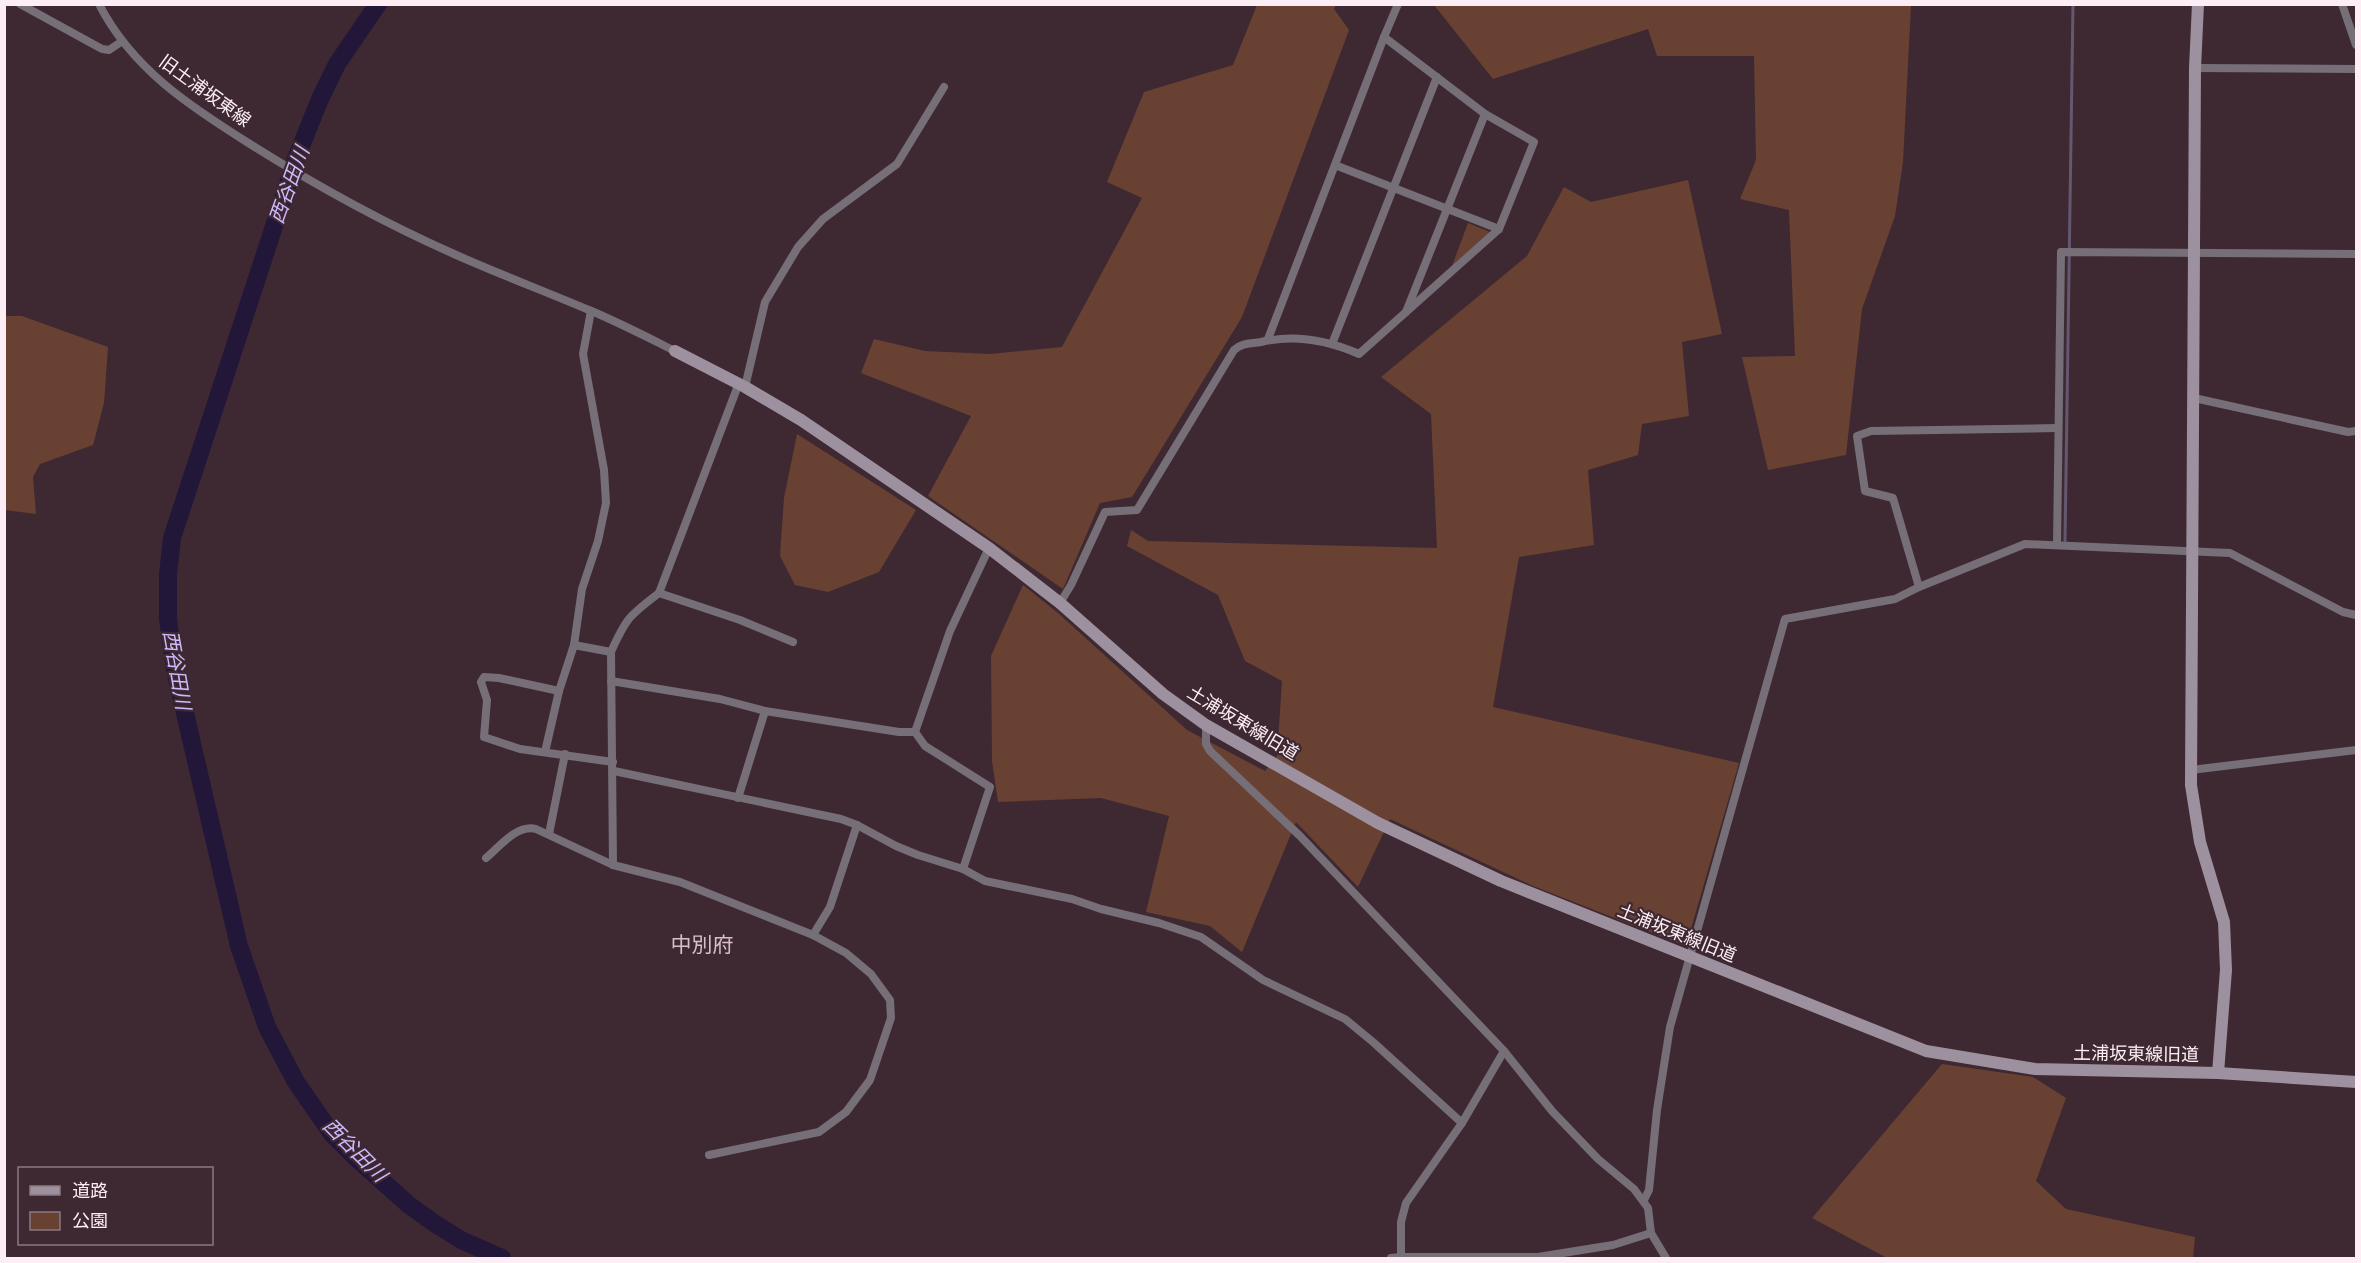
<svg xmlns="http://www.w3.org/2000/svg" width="2361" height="1263" font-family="Figtree,'Noto Sans JP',sans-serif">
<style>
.green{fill:#684133}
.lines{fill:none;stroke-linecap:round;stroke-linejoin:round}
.stream{stroke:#645871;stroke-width:3}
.river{stroke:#231739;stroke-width:18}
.street{stroke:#766f77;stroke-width:8}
.secondary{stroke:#9e919f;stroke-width:12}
.labels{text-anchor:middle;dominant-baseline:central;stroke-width:4.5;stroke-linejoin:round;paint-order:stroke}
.street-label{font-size:18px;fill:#fceef4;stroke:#3e2933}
.water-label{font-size:20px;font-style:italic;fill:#cebbfd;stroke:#3e2933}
.quarter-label{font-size:21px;fill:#d9bdc9;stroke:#3e2933}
</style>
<rect width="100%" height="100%" fill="#3e2933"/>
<!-- green -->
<g class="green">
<path d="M1257,5h79l-2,4 15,21 -107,287 -110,180 -32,6 -37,86 -135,-93 43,-80 -110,-43 13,-34 51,12 65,3 72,-7 80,-149 -35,-16 37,-90 89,-27z"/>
<path d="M1434,5h477l-8,157 -8,54 -33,93 -16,146 -78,15 -26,-113 53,-1 -6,-146 -49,-11 16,-39 -2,-104h-97l-9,-27 -155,50z"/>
<path d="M1688,180l34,154 -40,8 7,74 -47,8 -4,31 -50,15 6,75 -75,12 -26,150 246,56 -53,183 -153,-60 -143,-67 -32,68 -62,-65 -54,130 -32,-26 -64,-14 23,-96 -68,-18 -103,4 -6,-41 -1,-105 32,-71 35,28 129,117 78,41 12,-15 5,-75 -37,-20 -27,-66 -91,-49 4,-16 17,11 289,7 -6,-134 -50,-37 146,-121 37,-69 27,15z"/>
<path d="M1468,223l22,9 -38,34z"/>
<path d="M5,316h17l86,31 -4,56 -11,42 -53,19 -7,13 3,37 -31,-4z"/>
<path d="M797,434l119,76 -37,62 -51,20 -33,-7 -15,-29 4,-58z"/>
<path d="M1942,1064l91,13 33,21 -30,83 30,28 129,28 -2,21h-306l-75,-40z"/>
</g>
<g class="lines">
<!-- stream -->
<path class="stream" d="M2065,541l8,-537"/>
<!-- river -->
<path class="river" d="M378,4l-41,60 -17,35 -23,57 -125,382 -4,36v45l7,51 64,276 28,81 29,55 36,52 23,23 54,48 25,18 27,17 41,18"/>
<!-- street -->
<g class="street">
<path d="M20,4l82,45 7,1 12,-8"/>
<path d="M99,4c33,65 92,103 151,140 65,41 134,79 204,110 45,20 90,37 135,56 29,12 58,27 86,41"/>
<path d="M2342,4l14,41"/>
<path d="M2195,68l161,1"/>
<path d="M1335,165l164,64"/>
<path d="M1406,312l79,-198"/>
<path d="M1268,339l116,-302 14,-33"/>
<path d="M1332,344l105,-267"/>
<path d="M745,387l20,-85 33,-55 25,-28 74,-55 47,-77"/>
<path d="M2194,398l154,34 8,-1"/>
<path d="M2057,544l4,-292 295,2"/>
<path d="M1919,587l-26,-89 -28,-7 -8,-55 14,-5 187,-3"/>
<path d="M659,593l81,27 53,22"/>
<path d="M1060,603l11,-18 34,-73 32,-2 97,-160c9,-8 17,-6 27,-8 34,-8 66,-2 98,12l140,-125 35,-87 -49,-28 -101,-77"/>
<path d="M574,645l37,7"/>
<path d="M611,681l109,18 45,12 134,21h16l35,-101 39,-83"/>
<path d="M559,691l-60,-13 -15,-1 -3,5 6,18 -3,37 36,12 93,13"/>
<path d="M1206,725v19l4,7 90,85 204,215 48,60 46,48 36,30 14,19 3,25 15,25"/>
<path d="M915,732l10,14 65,41 -27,82"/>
<path d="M545,752l14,-61 15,-46 8,-56 16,-48 8,-38 -2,-33 -21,-116 8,-43"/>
<path d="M2191,770l165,-20"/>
<path d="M614,771l227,48 16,6 39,21 22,9 45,14 22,12 87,18 29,10 58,14 42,14 62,43 82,39 28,23 89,81"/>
<path d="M738,798l27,-87"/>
<path d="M549,834l16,-80"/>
<path d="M486,858c13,-11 31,-34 50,-29l77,36 67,17 133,53 33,18 25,21 19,26 1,18 -21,62 -24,32 -27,20 -110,23"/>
<path d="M613,865l-2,-213c15,-34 19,-37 48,-59l80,-210"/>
<path d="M813,935l17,-28 27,-82"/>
<path d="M1644,1200l5,-10 8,-80 13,-83 115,-408 110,-20 24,-12 106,-43 205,9 113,59 13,3"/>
<path d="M1401,1257v-35l5,-19 56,-80 42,-72"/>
<path d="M1391,1258l10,-1h137l75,-12 38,-12"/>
</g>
<!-- secondary -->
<g class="secondary">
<path d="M2198,4l-3,64 -4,717 9,57 24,80 2,48 -8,103"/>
<path d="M675,351l70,36 56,33 188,128 71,55 103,91 43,31 172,98 123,58 425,170 109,18 183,4 138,9"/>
</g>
</g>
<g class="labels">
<!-- street labels -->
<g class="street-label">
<text transform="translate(205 91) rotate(36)">旧土浦坂東線</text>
<text transform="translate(1243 723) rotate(31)">土浦坂東線旧道</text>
<text transform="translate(1677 933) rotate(22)">土浦坂東線旧道</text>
<text transform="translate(2136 1054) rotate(1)">土浦坂東線旧道</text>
</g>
<!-- water labels -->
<g class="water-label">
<text transform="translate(289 185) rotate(-70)">西谷田川</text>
<text transform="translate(177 670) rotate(80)">西谷田川</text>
<text transform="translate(355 1150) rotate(45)">西谷田川</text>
</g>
<!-- quarter labels -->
<g class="quarter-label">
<text x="702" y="944">中別府</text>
</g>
</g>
<!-- border -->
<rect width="2361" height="1263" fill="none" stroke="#fceef4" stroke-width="12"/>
<!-- legend -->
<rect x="18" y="1167" width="195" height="78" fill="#3e2933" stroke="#8a7880" stroke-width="1.5"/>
<rect x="30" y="1186" width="30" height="9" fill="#9e919f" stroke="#8a7880" stroke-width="1.5"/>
<text x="72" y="1197" font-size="18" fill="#fceef4">道路</text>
<rect x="30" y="1212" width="30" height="18" fill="#684133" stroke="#8a7880" stroke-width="1.5"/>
<text x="72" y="1227" font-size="18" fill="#fceef4">公園</text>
</svg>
